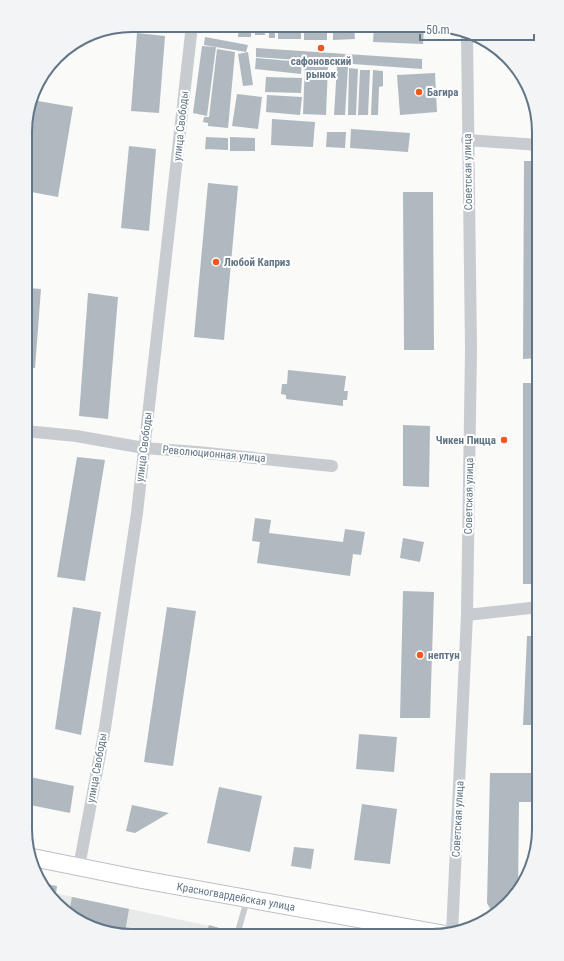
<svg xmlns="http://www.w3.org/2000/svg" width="564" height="961" font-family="'Roboto Condensed',sans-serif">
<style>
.built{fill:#e8e9e9}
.building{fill:#b0b9c0}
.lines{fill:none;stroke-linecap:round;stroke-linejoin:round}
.secondary-casing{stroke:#bcc1c6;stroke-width:19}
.lane{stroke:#c8ccd0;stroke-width:6}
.street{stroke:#c8ccd0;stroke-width:12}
.secondary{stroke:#fff;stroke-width:17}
.poi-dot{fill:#f5561d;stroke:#fff;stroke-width:1.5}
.labels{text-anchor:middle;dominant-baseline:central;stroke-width:4;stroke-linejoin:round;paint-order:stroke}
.poi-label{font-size:11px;font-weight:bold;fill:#627586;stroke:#fff;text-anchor:start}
.street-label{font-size:11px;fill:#627586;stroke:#fff}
.rim{fill:none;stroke:#627586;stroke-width:2}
</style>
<rect width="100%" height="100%" fill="#fafaf8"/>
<!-- built -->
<path class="built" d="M50,892l202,43h-134l-56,-25z"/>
<!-- building -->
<g class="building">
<path d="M239,26h12v11h-13z"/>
<path d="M255,26h9l1,9h-10z"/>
<rect x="269" y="26" width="6" height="12"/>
<rect x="278" y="26" width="23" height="13"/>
<rect x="304" y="26" width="23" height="14"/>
<path d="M333,26h21l1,13 -22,1z"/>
<path d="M374,27h50l-1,17 -50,-2z"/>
<path d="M137,33l28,3 -6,77 -28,-2z"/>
<path d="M205,37l43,8 -2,7 -42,-7z"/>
<path d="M202,46l14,1 -9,69 -14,-3z"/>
<path d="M256,48l166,11v10l-166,-12z"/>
<path d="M217,49l18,3 -7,76 -20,-2v-3l-5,-1 1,-5h5z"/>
<path d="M248,52l5,33 -10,1 -5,-32z"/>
<path d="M256,58l46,4 -1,12 -46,-5z"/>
<path d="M305,64l23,2 -2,49 -23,-1z"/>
<path d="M337,66l11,1 -3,48h-11z"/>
<path d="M349,68l9,1 -2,46h-8z"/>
<path d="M360,70h10l-2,45h-10z"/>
<path d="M373,70l10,1v15l-4,1 -1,28h-7z"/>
<path d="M435,73l2,39 -37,3 -3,-40z"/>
<path d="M266,77l36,1 -1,15 -36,-1z"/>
<path d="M237,94l25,3 -4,32 -26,-3z"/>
<path d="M267,95l35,2 -2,18 -34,-3z"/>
<path d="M32,100l41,7 -15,90 -32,-6v-73z"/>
<path d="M272,119l43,3 -2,25 -42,-2z"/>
<path d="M351,129l59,4 -2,19 -58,-4z"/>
<path d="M327,132h19l-1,16 -19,-1z"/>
<path d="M206,137l22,1v12l-23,-1z"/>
<path d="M230,137l25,1v13h-25z"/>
<path d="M129,146l27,3 -7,82 -28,-3z"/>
<path d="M524,161h15v197l-16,1z"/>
<path d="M208,183l30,3 -14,154 -30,-3z"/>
<path d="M403,192h30l1,158h-30z"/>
<path d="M28,288l13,1 -6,79 -9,-1v-44z"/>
<path d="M88,293l30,4 -10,122 -29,-3z"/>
<path d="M288,370l58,6 -2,15h4l-1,9h-4v6l-57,-7v-4l-5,-1 1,-10h5z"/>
<rect x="523" y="383" width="16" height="201"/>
<path d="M403,425l27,1 -1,61 -26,-1z"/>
<path d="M77,457l28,3 -20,121 -28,-4z"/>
<path d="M25,468l3,1 -2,13h-1z"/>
<path d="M255,518l16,2 -2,13 74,9 2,-13 20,3 -4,23 -8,-1 -3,22 -93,-13 3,-21 -8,-1z"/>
<path d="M403,538l21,4 -4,20 -20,-4z"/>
<path d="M403,591l31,1 -4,126h-30z"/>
<path d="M73,607l28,5 -20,123 -26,-6z"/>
<path d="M167,607l29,4 -23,155 -29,-4z"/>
<path d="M527,636h12v89h-16z"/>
<path d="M359,734l38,3 -3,35 -38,-3z"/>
<path d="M490,773h49v29h-20l-1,90 -1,2 -25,18 -5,-9z"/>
<path d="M25,776l49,10 -4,27 -45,-9z"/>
<path d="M219,787l43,9 -12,56 -43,-9z"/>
<path d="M362,804l35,5 -7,55 -36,-4z"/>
<path d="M132,805l37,8 -34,20 -9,-2z"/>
<path d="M294,847l20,2 -3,20 -20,-3z"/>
<path d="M45,884l12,2 -2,14z"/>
<path d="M72,897l57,12 -4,23 -25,-5 -31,-14z"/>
<path d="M209,925l17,5 -1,5h-19z"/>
</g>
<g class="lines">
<!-- secondary casing -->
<g class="secondary-casing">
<path id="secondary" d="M30,857l109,22 304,55"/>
</g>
<!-- lane -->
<path class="lane" d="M237,935l10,-35"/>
<!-- street -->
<g class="street">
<path d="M467,140l72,5"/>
<path d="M25,431l51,5 68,12 53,4 135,14"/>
<path d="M467,615l72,-8"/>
<path d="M79,867l26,-139 32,-215 55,-488"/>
<path d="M452,933l15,-318 4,-266 -4,-315"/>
</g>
<!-- secondary -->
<use href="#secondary" class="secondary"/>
</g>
<!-- markers -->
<g class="poi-dot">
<circle cx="321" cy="48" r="4"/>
<circle cx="419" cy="92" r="4"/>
<circle cx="216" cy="262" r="4"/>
<circle cx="504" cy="440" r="4"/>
<circle cx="420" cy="655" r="4"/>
</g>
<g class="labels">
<!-- poi labels -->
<g class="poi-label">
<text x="321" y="61" text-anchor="middle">сафоновский<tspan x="321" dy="13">рынок</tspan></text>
<text x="427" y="92">Багира</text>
<text x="224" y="262">Любой Каприз</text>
<text x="496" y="440" text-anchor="end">Чикен Пицца</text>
<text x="428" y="655">нептун</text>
</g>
<!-- street labels -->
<g class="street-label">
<text transform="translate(181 126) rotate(-84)">улица Свободы</text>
<text transform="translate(468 172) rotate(-91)">Советская улица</text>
<text transform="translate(144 447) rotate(-83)">улица Свободы</text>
<text transform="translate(214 454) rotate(5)">Революционная улица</text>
<text transform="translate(469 496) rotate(-89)">Советская улица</text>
<text transform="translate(97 768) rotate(-80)">улица Свободы</text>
<text transform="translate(458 819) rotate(-87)">Советская улица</text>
<text transform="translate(236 897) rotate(10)">Красногвардейская улица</text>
</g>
</g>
<!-- crop -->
<path d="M0 0H564V961H0ZM132 32H432A100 100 0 0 1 532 132V829A100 100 0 0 1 432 929H132A100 100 0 0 1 32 829V132A100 100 0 0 1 132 32Z" fill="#f2f4f5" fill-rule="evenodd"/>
<path class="rim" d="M132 32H432A100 100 0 0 1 532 132V829A100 100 0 0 1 432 929H132A100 100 0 0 1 32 829V132A100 100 0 0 1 132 32Z"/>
<!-- scale -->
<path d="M420 34v6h114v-6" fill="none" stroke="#627586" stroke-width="2"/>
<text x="426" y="34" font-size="12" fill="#627586" stroke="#ffffff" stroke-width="3" paint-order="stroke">50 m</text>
</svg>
